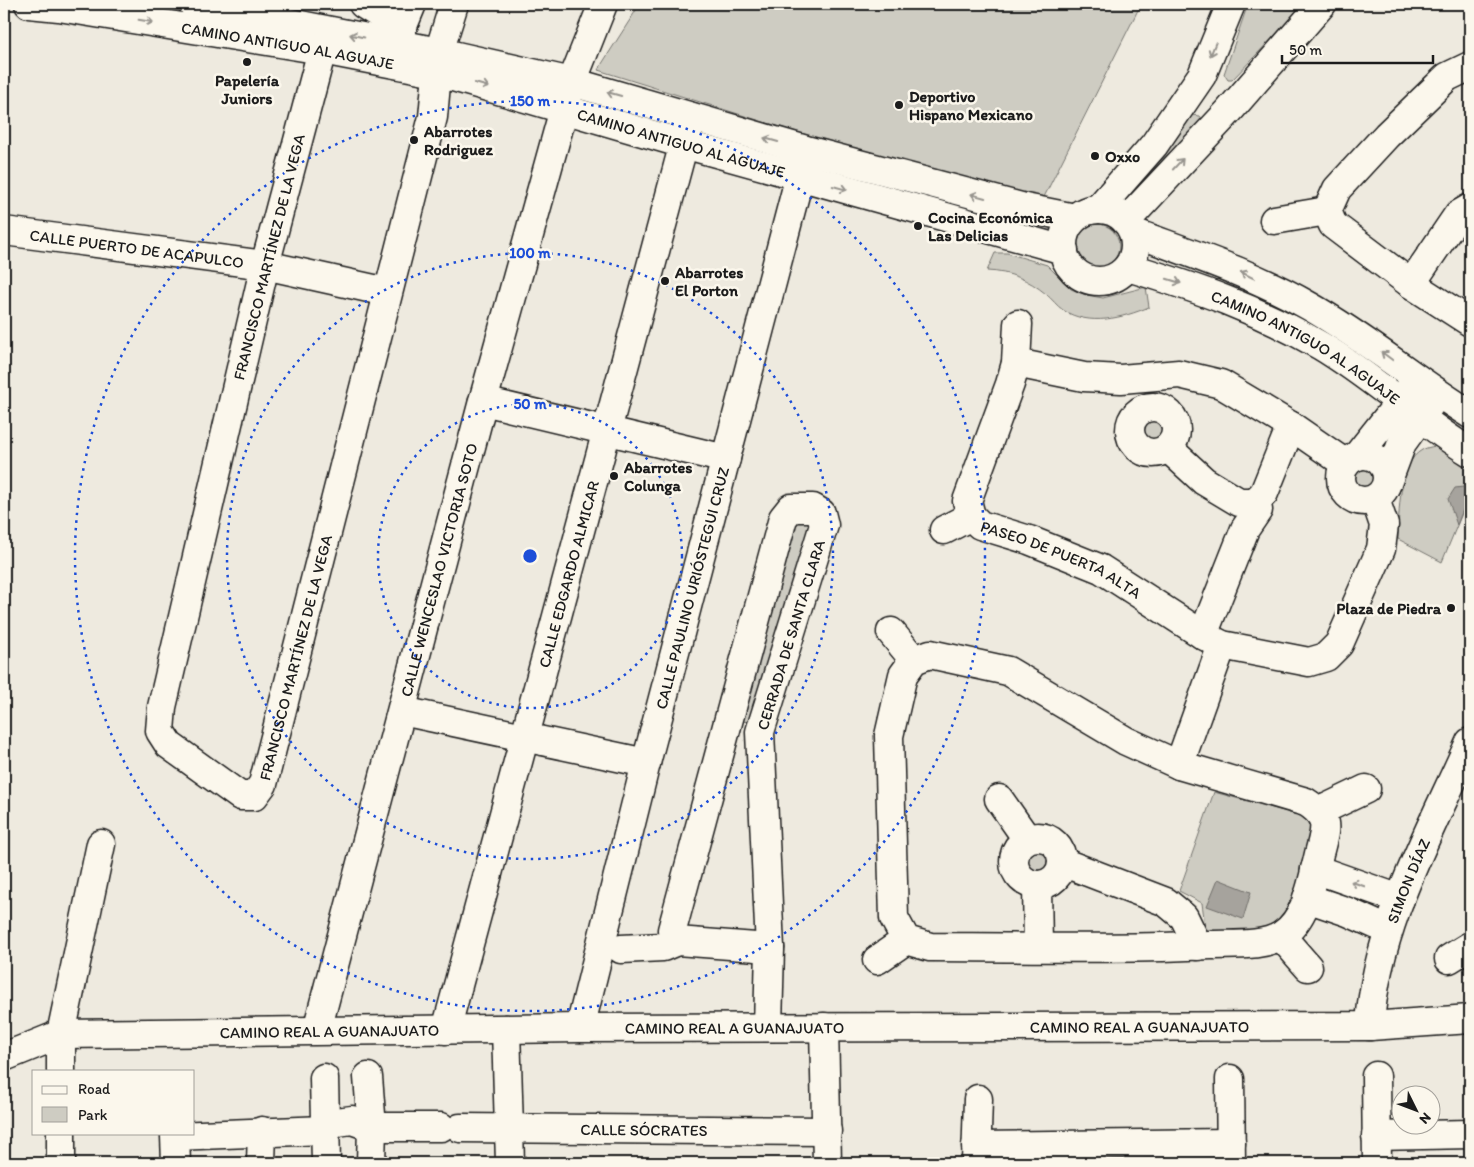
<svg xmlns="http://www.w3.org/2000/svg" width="1474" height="1167" font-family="Itim,sans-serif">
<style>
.green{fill:#ceccc2;stroke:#75746f}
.water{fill:#a6a39d;stroke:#6f6d69}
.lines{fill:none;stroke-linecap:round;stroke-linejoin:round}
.minor-casing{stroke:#1c1c1c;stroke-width:31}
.minor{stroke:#fbf7ec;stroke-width:28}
.oneway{stroke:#97948e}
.ring{fill:none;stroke:#1d4ed8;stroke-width:2.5;stroke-dasharray:2.5 5}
.poi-dot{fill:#1c1c1c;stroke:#fbf7ec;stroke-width:2}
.labels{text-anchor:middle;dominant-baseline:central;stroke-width:5;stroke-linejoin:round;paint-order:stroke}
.street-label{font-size:16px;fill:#1c1c1c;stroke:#fbf7ec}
.poi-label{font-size:16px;font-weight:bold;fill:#1c1c1c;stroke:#fbf7ec;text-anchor:start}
.centre{fill:#1d4ed8;stroke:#fbf7ec;stroke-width:2.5}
.ring-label{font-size:15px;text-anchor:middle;font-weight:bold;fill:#1d4ed8;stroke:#fbf7ec;stroke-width:5;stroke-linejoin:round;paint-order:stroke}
</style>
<rect width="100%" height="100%" fill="#eeeadf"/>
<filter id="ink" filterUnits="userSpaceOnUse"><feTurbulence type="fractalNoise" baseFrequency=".02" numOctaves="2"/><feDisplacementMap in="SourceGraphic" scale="10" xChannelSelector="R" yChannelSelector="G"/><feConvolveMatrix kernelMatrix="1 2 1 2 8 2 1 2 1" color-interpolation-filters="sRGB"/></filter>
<g filter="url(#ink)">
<!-- green -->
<g class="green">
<path d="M640,4h501l-99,197 -224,-62 -220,-69z"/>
<path d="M1248,4h57l-73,76h-4l-4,-6z"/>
<path d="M1191,115l9,1 4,5 -71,77 -7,-7z"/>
<circle cx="1097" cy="246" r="22"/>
<path d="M995,253h12l40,12 24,24 15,6 17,3 43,-11 3,20c-26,11 -60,20 -86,3 -6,-4 -11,-11 -17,-16 -18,-15 -36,-22 -59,-23z"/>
<circle cx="1155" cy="431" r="12"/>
<path d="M1441,445l29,23v26l-28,68 -44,-23c1,-24 0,-76 24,-89 5,-3 14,-4 19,-5z"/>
<circle cx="1364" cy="479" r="15"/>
<path d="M788,520l29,2 -65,199 -16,1z"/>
<path d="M1214,792l99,27 -27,109 -79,13 -5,-38 -23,-12z"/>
<circle cx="1039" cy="862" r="14"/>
</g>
<!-- water -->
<g class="water">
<path d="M1463,487l7,1v4l-13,33 -9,-26 7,-11z"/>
<path d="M1218,879l33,13 -8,27 -36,-13z"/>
</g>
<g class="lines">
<!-- minor casing -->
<g class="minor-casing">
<g id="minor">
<path id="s1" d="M29,4l30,3 263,43 114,22 248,72 380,106"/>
<path d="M193,4l246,48 133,30 234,68 219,58 50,10"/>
<path d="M363,4l39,24"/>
<path id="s2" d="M322,50l-57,215 -103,442 -2,24 9,14 71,51h14l9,-12 170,-667 6,-65 15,-48"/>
<path d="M389,60l23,-56"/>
<path d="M1470,66l-23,11 -60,58 -50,54 -10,22 6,14 78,59 59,38"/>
<path d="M1098,209l56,-64 48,-70 29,-71"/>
<circle cx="1099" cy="245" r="36"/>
<path d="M1274,220l53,-9"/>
<path d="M1126,221l103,-110 93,-107"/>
<path id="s3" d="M4,231l261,34 122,27"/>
<path d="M1133,232c59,22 121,42 176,74 57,32 106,74 161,108"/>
<path id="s4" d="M1128,267c69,21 130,42 193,79 52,31 97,74 149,106"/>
<path d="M1411,284l47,-69 12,-7"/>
<path id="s5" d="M1018,324l-2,39 -6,21 -43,117 4,15 9,9 49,15 72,29 102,66 19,10 87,17 17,-5 13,-13 42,-95 3,-24 -9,-26"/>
<path d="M1016,363l68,14 37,2 58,-5 42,10 70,42 55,38"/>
<path d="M483,401l243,58"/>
<circle cx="1153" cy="430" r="23"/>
<path d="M1168,448l36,33 35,21h16"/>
<circle cx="1364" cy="478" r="23"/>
<path d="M1357,456l54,-68"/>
<path d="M1387,483l15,-40 29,-40"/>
<path d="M1255,502l9,-9 27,-67"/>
<path d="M944,530l27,-14"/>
<path d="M891,632l23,28"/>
<path d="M1203,635l42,-106 13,-19"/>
<path d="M930,654l78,17 118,70 53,24 127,37c27,17 18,29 12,56 -6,26 -12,61 -36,77 -19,12 -49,9 -71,10 -93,5 -187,2 -281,2l-24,-7 -12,-22 -5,-182 14,-61 11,-15z"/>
<path d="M402,711l244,52"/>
<path d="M1179,765l43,-120"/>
<path d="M999,799l28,40"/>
<path d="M1320,811l46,-22"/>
<circle cx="1038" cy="861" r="24"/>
<path d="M1062,862l104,40 18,15 14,29"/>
<path d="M1315,869l85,30"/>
<path d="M1037,885l1,62"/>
<path d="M1307,898l41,14 40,18"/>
<path d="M1281,936l27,31"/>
<path d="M677,941l-5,-11 111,-412 8,-10h22l8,5 3,12 -64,207 10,216 -2,79"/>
<path d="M677,941l93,7"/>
<path d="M621,949l42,-2 14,-6"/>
<path d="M1449,959l21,-13"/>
<path d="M877,960l29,-20"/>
<path id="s6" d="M1370,1026c5,-98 61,-196 100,-284"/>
<path d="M824,1027l3,136"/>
<path id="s7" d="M580,1028l66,-265 158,-603"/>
<path d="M506,1029l4,134"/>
<path id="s8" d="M317,1030l166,-629 81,-292 8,-27 31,-78"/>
<path id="s9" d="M446,1030l245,-913"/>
<path id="s10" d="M4,1057l57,-23 519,-6 790,-2 100,-7"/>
<path d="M61,1071v-37l40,-190"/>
<path d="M1376,1076l1,87"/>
<path d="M368,1077l4,50 -1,36"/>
<path d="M324,1078l2,85"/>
<path d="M1230,1079l1,84"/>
<path id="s11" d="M460,1128l367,3"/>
<path d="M61,1133v30"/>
<path d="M1376,1136l94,-2"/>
<path d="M976,1146l255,-3"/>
<path d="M176,1163l-1,-27 150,-6 12,-8 15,-2 20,7h69"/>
<path d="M261,1163l1,-32"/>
<path d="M976,1163l2,-64"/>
</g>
</g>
<!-- minor -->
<use href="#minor" class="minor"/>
</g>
<!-- one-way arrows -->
<defs><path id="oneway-shaft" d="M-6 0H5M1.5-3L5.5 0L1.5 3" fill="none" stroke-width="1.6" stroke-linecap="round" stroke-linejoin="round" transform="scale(1.25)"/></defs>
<g class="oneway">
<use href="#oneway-shaft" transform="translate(146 21) rotate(9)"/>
<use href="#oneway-shaft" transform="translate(357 36) rotate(-169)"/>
<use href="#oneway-shaft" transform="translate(1213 49) rotate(112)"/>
<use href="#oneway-shaft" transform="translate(482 85) rotate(16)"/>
<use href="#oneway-shaft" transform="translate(614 94) rotate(-164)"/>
<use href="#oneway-shaft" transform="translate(771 140) rotate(-164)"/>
<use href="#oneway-shaft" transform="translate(1178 164) rotate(-47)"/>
<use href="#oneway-shaft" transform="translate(840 188) rotate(15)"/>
<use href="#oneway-shaft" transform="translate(978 196) rotate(-165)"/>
<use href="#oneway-shaft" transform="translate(1247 275) rotate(-154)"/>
<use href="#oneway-shaft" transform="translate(1174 281) rotate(17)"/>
<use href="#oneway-shaft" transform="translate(1387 356) rotate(-143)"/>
<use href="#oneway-shaft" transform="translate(1358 884) rotate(-161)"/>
</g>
</g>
<!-- distance rings -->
<g class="ring">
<circle cx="530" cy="556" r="152"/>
<circle cx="530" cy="556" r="303"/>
<circle cx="530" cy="556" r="455"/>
</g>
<!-- markers -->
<g class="poi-dot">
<circle cx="247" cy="62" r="5"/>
<circle cx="899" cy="105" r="5"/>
<circle cx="414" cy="140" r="5"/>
<circle cx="1095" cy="156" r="5"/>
<circle cx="918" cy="226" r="5"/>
<circle cx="665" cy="281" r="5"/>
<circle cx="614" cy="476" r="5"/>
<circle cx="1451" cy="608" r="5"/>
</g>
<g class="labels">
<!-- street labels -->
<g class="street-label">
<text stroke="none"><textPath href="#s1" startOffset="262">CAMINO ANTIGUO AL AGUAJE</textPath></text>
<text stroke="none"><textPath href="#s1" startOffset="668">CAMINO ANTIGUO AL AGUAJE</textPath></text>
<text stroke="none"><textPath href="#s3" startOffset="134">CALLE PUERTO DE ACAPULCO</textPath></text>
<text transform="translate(269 257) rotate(-76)">FRANCISCO MARTÍNEZ DE LA VEGA</text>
<text stroke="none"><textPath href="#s4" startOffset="196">CAMINO ANTIGUO AL AGUAJE</textPath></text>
<text stroke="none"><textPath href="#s5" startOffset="302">PASEO DE PUERTA ALTA</textPath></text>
<text stroke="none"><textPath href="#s8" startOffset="476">CALLE WENCESLAO VICTORIA SOTO</textPath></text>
<text stroke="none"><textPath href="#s9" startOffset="472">CALLE EDGARDO ALMICAR</textPath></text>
<text stroke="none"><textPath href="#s7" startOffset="454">CALLE PAULINO URIÓSTEGUI CRUZ</textPath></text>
<text transform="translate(791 635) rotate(-73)">CERRADA DE SANTA CLARA</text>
<text stroke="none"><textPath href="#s2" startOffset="964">FRANCISCO MARTÍNEZ DE LA VEGA</textPath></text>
<text stroke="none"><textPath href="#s6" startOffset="151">SIMON DÍAZ</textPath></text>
<text stroke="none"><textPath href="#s10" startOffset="1140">CAMINO REAL A GUANAJUATO</textPath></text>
<text stroke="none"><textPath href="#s10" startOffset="735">CAMINO REAL A GUANAJUATO</textPath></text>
<text stroke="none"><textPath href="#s10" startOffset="330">CAMINO REAL A GUANAJUATO</textPath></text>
<text stroke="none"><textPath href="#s11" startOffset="184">CALLE SÓCRATES</textPath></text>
</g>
<!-- poi labels -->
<g class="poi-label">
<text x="247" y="80" text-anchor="middle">Papelería<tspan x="247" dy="18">Juniors</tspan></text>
<text x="909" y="96">Deportivo<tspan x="909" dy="18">Hispano Mexicano</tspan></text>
<text x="424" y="131">Abarrotes<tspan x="424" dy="18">Rodriguez</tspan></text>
<text x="1105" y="156">Oxxo</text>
<text x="928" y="217">Cocina Económica<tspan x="928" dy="18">Las Delicias</tspan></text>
<text x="675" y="272">Abarrotes<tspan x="675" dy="18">El Porton</tspan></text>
<text x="624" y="467">Abarrotes<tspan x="624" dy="18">Colunga</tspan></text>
<text x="1441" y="608" text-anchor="end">Plaza de Piedra</text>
</g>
</g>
<circle cx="530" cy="556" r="8" class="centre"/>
<g class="ring-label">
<text x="530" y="106">150 m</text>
<text x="530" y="258">100 m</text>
<text x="530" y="409">50 m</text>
</g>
<!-- margin -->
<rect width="1474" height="1167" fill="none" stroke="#fbf7ec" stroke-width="20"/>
<rect x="10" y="10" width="1454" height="1147" fill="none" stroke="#1c1c1c" stroke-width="2" filter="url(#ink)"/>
<!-- legend -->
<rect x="32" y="1070" width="162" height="65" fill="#fbf7ec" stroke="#a29f99"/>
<rect x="42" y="1086" width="25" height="8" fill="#fbf7ec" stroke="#a29f99"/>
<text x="78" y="1094" font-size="15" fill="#1c1c1c">Road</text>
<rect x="42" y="1107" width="25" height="15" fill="#ceccc2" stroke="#a29f99"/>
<text x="78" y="1120" font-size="15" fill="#1c1c1c">Park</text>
<!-- north arrow -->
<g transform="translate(1416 1110) rotate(132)"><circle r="24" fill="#fbf7ec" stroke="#a29f99"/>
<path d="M0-4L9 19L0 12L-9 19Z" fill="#1c1c1c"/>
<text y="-8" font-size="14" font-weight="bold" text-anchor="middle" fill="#1c1c1c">N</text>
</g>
<!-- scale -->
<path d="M1282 55v8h151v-8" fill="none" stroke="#1c1c1c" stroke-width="2.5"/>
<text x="1289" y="55" font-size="15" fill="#1c1c1c" stroke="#fbf7ec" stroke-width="4" paint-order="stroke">50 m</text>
</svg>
